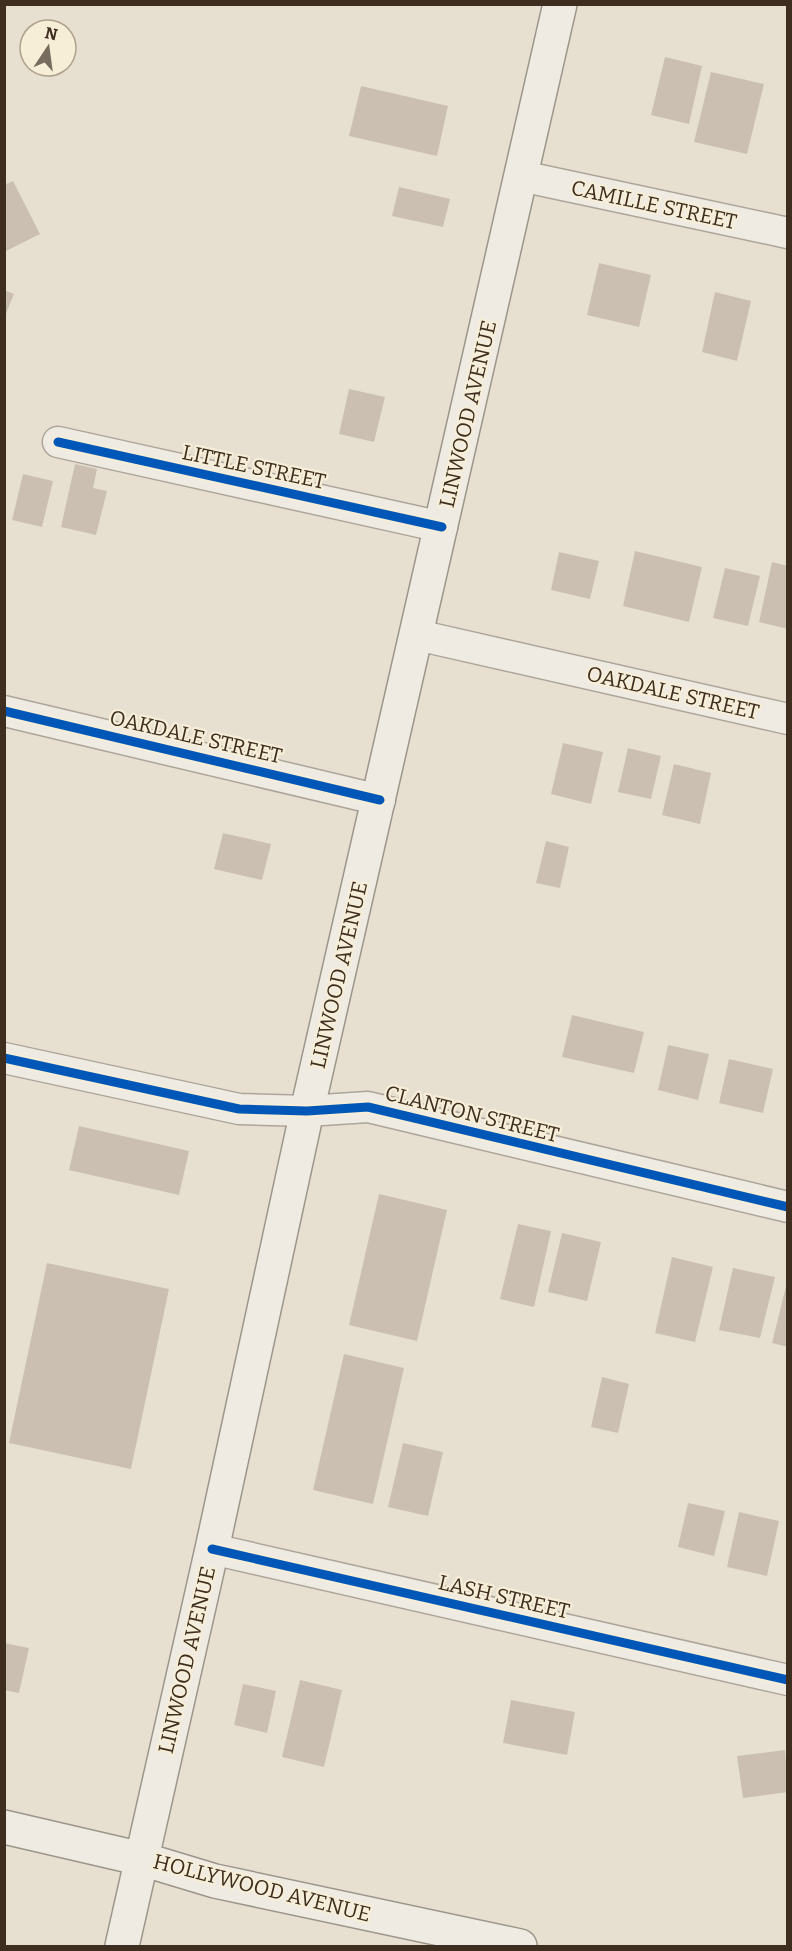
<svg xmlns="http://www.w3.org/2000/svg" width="792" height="1951" font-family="Bitter,serif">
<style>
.building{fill:#cbbfb2}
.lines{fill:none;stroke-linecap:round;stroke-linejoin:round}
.minor-casing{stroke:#ada599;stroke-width:33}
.secondary-casing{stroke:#9c958a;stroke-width:36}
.minor{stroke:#efebe3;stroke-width:30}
.secondary{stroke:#efebe3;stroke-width:33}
.cycleway-casing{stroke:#f7eed8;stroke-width:13}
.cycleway{stroke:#0057b8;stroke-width:9}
.labels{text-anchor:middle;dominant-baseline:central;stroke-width:4.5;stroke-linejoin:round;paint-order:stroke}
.street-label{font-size:21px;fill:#3d2e20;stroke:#f7eed8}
</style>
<rect width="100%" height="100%" fill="#e7e0d1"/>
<!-- building -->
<g class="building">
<path d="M665,57l37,9 -13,58 -38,-9z"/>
<path d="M711,72l53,12 -17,70 -53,-12z"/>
<path d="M361,86l87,20 -11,50 -88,-20z"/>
<path d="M13,181l27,53 -36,18v-67z"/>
<path d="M399,187l51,12 -7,28 -51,-11z"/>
<path d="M599,263l52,12 -12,52 -52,-12z"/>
<path d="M4,290l10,4 -9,22h-1z"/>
<path d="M715,292l36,9 -14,60 -35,-9z"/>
<path d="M349,389l36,8 -11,45 -35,-8z"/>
<path d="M75,464l22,5 -4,19 14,3 -11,44 -35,-8z"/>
<path d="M23,474l30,7 -11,46 -30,-7z"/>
<path d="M635,551l67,16 -13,55 -66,-16z"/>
<path d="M559,552l40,9 -9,38 -39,-9z"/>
<path d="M772,562l16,4v63l-29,-7z"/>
<path d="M725,568l35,8 -12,50 -35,-8z"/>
<path d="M563,743l40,9 -12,52 -40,-10z"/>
<path d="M628,748l33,8 -10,43 -33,-7z"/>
<path d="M674,764l37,9 -11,51 -38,-9z"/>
<path d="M223,833l48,11 -9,36 -48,-11z"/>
<path d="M546,841l23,6 -9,41 -24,-5z"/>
<path d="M572,1015l72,17 -10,41 -72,-16z"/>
<path d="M668,1045l41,9 -11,46 -40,-10z"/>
<path d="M729,1059l44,10 -10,44 -44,-10z"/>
<path d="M79,1126l110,25 -10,44 -110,-25z"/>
<path d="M379,1194l68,16 -30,131 -68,-16z"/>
<path d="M518,1224l33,7 -17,76 -34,-8z"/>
<path d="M562,1233l39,9 -14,59 -39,-9z"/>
<path d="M672,1257l41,10 -18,75 -40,-9z"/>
<path d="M47,1263l122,26 -38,180 -122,-26z"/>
<path d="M733,1268l42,9 -15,61 -41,-8z"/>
<path d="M787,1282h1v65l-16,-4z"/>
<path d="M344,1354l60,14 -31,136 -60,-14z"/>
<path d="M602,1377l27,7 -11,49 -27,-6z"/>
<path d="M403,1443l40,9 -15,64 -40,-9z"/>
<path d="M688,1503l37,8 -11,45 -36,-9z"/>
<path d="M739,1512l40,9 -12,55 -40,-9z"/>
<path d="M4,1643l25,5 -10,45 -15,-3z"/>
<path d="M300,1680l42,10 -18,77 -42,-10z"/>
<path d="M243,1684l33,7 -9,42 -33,-8z"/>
<path d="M511,1700l64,12 -8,43 -64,-12z"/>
<path d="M785,1750l3,42 -45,6 -6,-42z"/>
</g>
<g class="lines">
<!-- minor casing -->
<g class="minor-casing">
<g id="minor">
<path d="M521,176l267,57"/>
<path d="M58,442l384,85"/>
<path d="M417,635l371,84"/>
<path d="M4,711l376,89"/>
<path d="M4,1058l235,51 68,2 61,-4 420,100"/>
<path d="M212,1549l576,131"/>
</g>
</g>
<!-- secondary casing -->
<g class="secondary-casing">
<g id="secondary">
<path d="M4,1827l138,32 73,22 305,65"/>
<path d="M122,1946l90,-397 95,-438 253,-1107"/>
</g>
</g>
<!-- minor -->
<use href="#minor" class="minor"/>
<!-- secondary -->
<use href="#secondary" class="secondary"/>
<!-- cycleway casing -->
<g class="cycleway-casing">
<g id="cycleway">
<path d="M58,442l384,85"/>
<path d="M4,711l376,89"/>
<path d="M4,1058l235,51 68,2 61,-4 420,100"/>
<path d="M212,1549l576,131"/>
</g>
</g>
<!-- cycleway -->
<use href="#cycleway" class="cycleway"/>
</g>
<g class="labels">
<!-- street labels -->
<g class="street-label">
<text transform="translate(654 205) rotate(12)">CAMILLE STREET</text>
<text transform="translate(468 414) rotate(-77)">LINWOOD AVENUE</text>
<text transform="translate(254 467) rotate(12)">LITTLE STREET</text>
<text transform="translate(673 693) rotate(13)">OAKDALE STREET</text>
<text transform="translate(196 737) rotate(13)">OAKDALE STREET</text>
<text transform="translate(339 975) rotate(-77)">LINWOOD AVENUE</text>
<text transform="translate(472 1114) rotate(14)">CLANTON STREET</text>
<text transform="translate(504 1597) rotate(13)">LASH STREET</text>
<text transform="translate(187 1660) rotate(-77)">LINWOOD AVENUE</text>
<text transform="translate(262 1888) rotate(14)">HOLLYWOOD AVENUE</text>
</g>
</g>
<!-- border -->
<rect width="792" height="1951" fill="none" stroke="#3d2e20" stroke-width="12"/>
<!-- north arrow -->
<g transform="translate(48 48) rotate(13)"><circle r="28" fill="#f7eed8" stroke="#ada18e" stroke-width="1.5"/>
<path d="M0-4.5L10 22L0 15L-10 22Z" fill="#786c5e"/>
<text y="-9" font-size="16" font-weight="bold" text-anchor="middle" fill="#3d2e20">N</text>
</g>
</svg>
